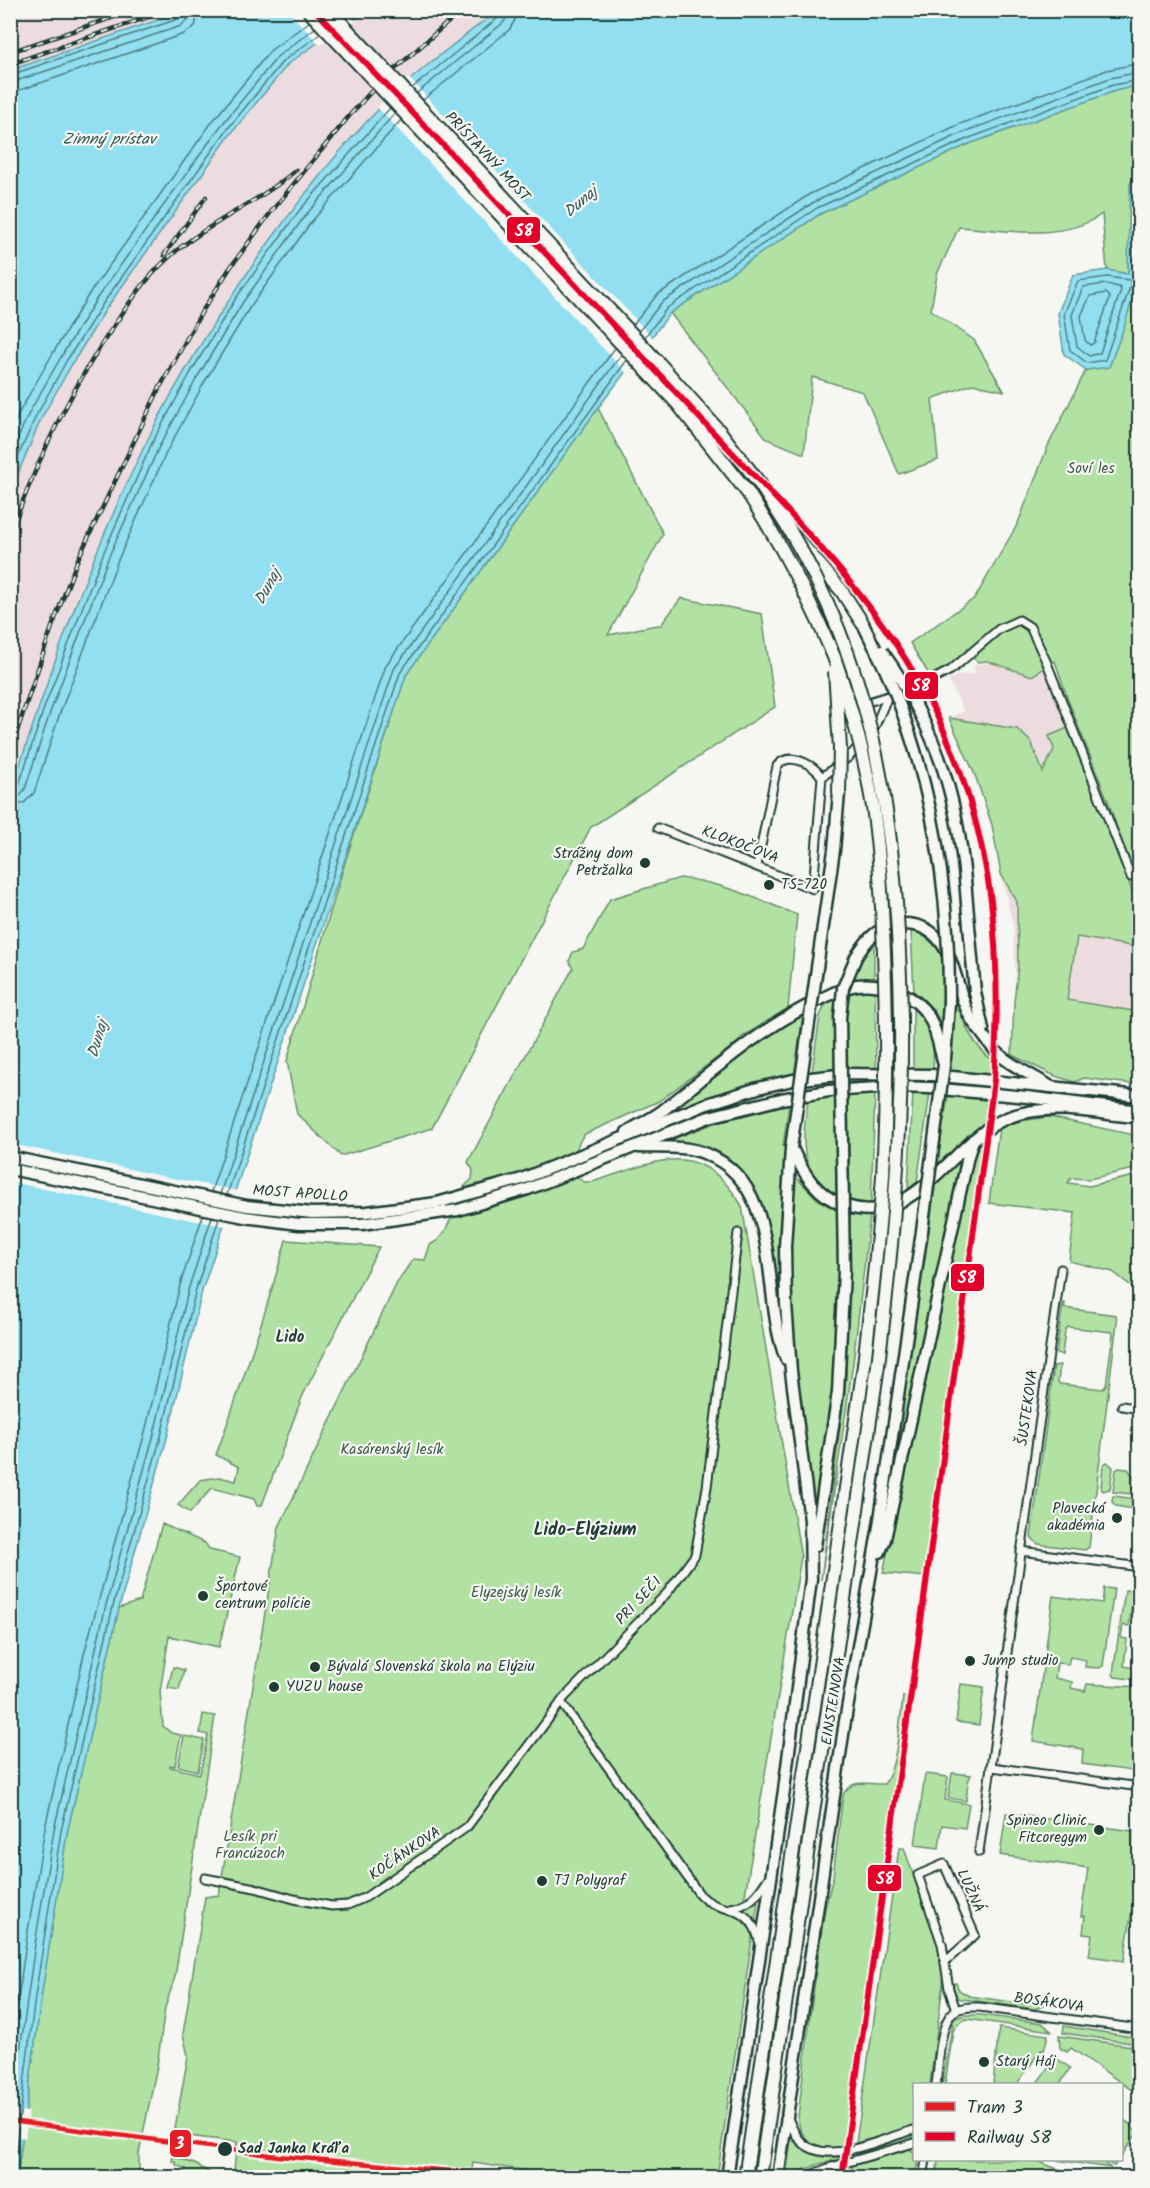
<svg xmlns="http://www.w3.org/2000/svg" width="1150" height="2188" font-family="Kalam,sans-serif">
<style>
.built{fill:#eddcdf}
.green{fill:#b1e2a3;stroke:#68906c;stroke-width:1.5}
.water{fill:#91dff1;stroke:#639ea5;stroke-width:1.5}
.pier{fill:#f6f6f2}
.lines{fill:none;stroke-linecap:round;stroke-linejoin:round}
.shore{stroke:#4d7e80;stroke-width:1.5}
.minor-casing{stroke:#1f3d34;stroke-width:11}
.primary-casing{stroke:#1f3d34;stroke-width:15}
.motorway-casing{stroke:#1f3d34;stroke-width:16}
.minor{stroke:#f6f6f2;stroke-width:7}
.primary{stroke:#f6f6f2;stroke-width:10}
.motorway{stroke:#f6f6f2;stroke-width:12}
.rail-casing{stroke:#1f3d34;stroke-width:4.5}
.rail{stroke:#f6f6f2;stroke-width:2;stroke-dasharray:7;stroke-linecap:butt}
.primary-bridge-casing{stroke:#1f3d34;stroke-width:15;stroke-linecap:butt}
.motorway-bridge-casing{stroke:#1f3d34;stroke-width:16;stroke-linecap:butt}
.primary-bridge{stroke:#f6f6f2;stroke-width:10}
.motorway-bridge{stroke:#f6f6f2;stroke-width:12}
.rail-1-casing{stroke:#f6f6f2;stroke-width:10}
.rail-1{stroke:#e4002b;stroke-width:6}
.tram-1-casing{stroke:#f6f6f2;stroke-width:9}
.tram-1{stroke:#e31e24;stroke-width:4.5}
.poi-dot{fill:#1f3d34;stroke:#f6f6f2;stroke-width:2}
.labels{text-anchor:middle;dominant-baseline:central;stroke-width:4.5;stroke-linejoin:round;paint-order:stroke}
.street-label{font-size:15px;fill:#1f3d34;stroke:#f6f6f2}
.park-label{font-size:15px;fill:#3c5e4a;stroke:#f6f6f2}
.poi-label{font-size:15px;fill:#1f3d34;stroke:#f6f6f2;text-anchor:start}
.stop-label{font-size:15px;font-weight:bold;fill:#1f3d34;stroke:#f6f6f2;text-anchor:start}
.water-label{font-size:16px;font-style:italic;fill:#365d5a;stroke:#f6f6f2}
.neighbourhood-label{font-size:16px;font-weight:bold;fill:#1f3d34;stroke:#f6f6f2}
.quarter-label{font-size:18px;font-weight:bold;fill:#1f3d34;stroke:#f6f6f2}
.line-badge{stroke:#f6f6f2;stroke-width:2}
.badge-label{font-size:16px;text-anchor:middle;font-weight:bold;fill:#fff}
</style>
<rect width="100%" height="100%" fill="#f6f6f2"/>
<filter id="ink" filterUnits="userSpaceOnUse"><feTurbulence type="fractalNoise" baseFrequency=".0167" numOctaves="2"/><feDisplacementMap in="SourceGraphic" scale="12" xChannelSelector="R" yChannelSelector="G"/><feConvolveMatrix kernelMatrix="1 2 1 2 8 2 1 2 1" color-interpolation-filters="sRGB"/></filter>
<g filter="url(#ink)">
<!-- built -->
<g class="built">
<path d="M11,10l173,1 -173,59z"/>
<path d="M370,11h127l-67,52 -101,103 -35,41 -63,88 -45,74 -39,72 -50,110 -59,155 -27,86v-302l30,-71 31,-55 36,-58 122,-171 58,-71 53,-38z"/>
<path d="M1038,657l32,70 57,155 12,-5v208l-42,-4 -80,-74 -4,-81 -12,-52 -9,-49 -17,-50 -26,-57 15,-7 -16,-31 8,-4 19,-3 -1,-8z"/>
</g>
<!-- green -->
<g class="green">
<path d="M1139,85v85l-9,14 -2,90 -21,-4 -5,-56c-38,28 -99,16 -143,13l-22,47 -6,36 43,30 30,51 -32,-7 -40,15 6,61 -39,14 -36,-82 -51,-15 -8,77 -37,-15 -97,-126 150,-99 149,-70 146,-53z"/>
<path d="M1139,273v596l-9,1 -20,-64 -42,-106 -13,-39 -23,15 -45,-15 -9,1 -10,-8 -13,6 -21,23 -24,-40 65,-45 43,-75 30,-77 38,-76 23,-3 15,-40z"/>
<path d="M598,408l65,126 -55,101c19,-3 35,-9 53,-10l20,-27 81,16 13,93 -184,120 -159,301 -91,28 -44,-42 -10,-53 58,-199 61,-187z"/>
<path d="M949,718l68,11 14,13 12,30 11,-23 -5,-13 21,-9 67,177 1,43 -61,-10 -10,63 72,12v73l-55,-7 -9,4 -20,-6 -43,-21 2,-53 4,-36 -1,-64 -16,-28 -9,-49 -17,-50z"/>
<path d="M680,878c41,4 78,21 117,37l-9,93 -46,29 -4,5 -79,59 -74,33c-12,12 -9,27 -9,42l8,6h8c63,-19 107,-48 150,24l59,351 -58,350 15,-5 -3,20 -13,-10 -1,8 11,11v8l-35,238h-147l-97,-14 -2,14h-234l-3,-7 3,-28 -57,-7 -5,-7 13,-72 -5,-22 22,-137 14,-2 60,-368 119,-246 15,-22 12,1 5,-15 8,-5 7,-9 20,-42 -1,-2 8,-8 1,-9 -5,-8 105,-194 -4,-7 4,-9 10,-3 27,-50z"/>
<path d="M911,930c14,5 22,13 32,25l-1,69 -10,-16 -18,-16z"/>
<path d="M874,940v39l-21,1 13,-32z"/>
<path d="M860,990h15l1,79h-29l-1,-53 4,-24z"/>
<path d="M835,998l-1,72 -22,2 8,-56 6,-13z"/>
<path d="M956,1003c9,23 17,42 36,57l-1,16 -41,-4z"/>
<path d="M913,1006c18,20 22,39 20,65l-20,-1z"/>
<path d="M803,1015l-9,60 -32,7 -90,29 75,-61z"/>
<path d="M913,1092l17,1 -13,89 -9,7z"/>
<path d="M875,1093l-4,111 -21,-2 -2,-108z"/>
<path d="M948,1095l39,4 -3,23 -47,43z"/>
<path d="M835,1096l1,100c-39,-26 -34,-55 -28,-96z"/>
<path d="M789,1104l-6,42 3,1 -6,81 1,79c-10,-60 -13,-155 -93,-165 -8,-1 -16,0 -23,0l50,-19z"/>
<path d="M1049,1117l90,19v32l-50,11 -18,-1 -3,5 21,3 50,-11v117l-26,-20 -44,-11 6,-48 -86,-10 10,-75 21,-7z"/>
<path d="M983,1140l-57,437 -43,-4 88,-417z"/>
<path d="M961,1158l-75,362 50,-339z"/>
<path d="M794,1175l24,25 20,11 1,91 -5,79 -17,145 -18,-131 -4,-44 -5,-81z"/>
<path d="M850,1215l20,1 -17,147 -32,217 25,-203z"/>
<path d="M286,1240l93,7 -77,150 -40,108 -5,1 -3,-7 -42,-11 -22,25 -12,-8 22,-25 19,-3 17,4 3,-14 -23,-12c26,-71 50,-142 70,-215z"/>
<path d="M1063,1303h2l-1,5 52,7 1,7 -28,225 -4,3 -47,-6 -7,-7 23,-171 6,-1 -2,17 2,2 43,5 3,-4 7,-51 -1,-2 -44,-5 -3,3 -3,25 -6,-2z"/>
<path d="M1107,1462l6,5 -3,22 -7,2 -2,-3 2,-23z"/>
<path d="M1119,1468l9,1 11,15v5l-8,5 -18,-2 3,-22z"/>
<path d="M1113,1496l24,3 2,3v8l-23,-4 -4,-4z"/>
<path d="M162,1524l43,19 5,7 30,7 -21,90 -50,-11 -9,56 3,34 8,7 10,2 -6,31 -5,-1v2l30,7 8,-39 -8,-2 3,-19 12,2 -40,261 -10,31 -8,58 -18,87v24l-122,1 24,-180 26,-165 52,-225 21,-7z"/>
<path d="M1104,1588l10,1 -11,77 -4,2 -14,-1 1,-7 -16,-3 -2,7 -11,-1 -2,15 17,4 -1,6 14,3 2,-7 52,3v85l-57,-8 1,-15 -50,-8 20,-145 49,7z"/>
<path d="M1125,1590l9,1 -5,35 -6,-1 -2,13 6,1 -3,27 15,3v11l-24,-3 -2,-3z"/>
<path d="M173,1667l11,3 -5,20 -11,-2z"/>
<path d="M961,1684l23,3 -5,38 -23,-3z"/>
<path d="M903,1696l5,1 -63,449c-23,5 -46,-3 -47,-29l12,-101 15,-108 8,-31 10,-82c9,-18 24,-10 41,-11 13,-15 16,-66 19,-88z"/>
<path d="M184,1736l20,4 -6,31 -20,-5z"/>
<path d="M952,1773l19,2 -3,7 -2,19 -18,-3z"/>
<path d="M925,1774l23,3 -3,23 24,4 -4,24 -23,-3 -3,23 -24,-3z"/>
<path d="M1006,1813l133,19v43l-2,1 -13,85 -35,-5 3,-21 -9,-1 2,-18h-4l7,-48 -88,-13z"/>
<path d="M899,1848h5l36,104 3,31 -13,101h-16v40l-14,7 -44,12z"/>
<path d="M956,1983l3,7 10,6 57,8 5,-4 14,2 -2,4 -8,3 -73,-10 -5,-1 -5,-14z"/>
<path d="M965,2015h16l61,8 9,8 -84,-12c-7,2 -10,5 -14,12l-8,53h-3l11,-62 2,-4z"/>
<path d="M1064,2026l75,12v6l-76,-11z"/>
<path d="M999,2028l49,7 -4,16 -3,-1 -24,34h-24z"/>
<path d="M1059,2036l80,11v48l-68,-47 -4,4 -7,-4z"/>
<path d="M1056,2058l14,10 -10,16h-24z"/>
<path d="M1122,2119l11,7 -1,2 6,4 -16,23z"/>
<path d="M913,2136l1,3 -52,15 -4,-1 2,-2z"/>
<path d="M793,2140c13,14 27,19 46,17l1,2 -21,5 -33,13 5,-36z"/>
<path d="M909,2149l5,3v8h4l-3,17h-64l1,-11z"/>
<path d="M173,2156l24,9 19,12h-40v-3l9,-3 1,-2 -10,-4v-3l-4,-1z"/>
<path d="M938,2160h99c23,14 50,14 76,17h-177z"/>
<path d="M1056,2160h63l-5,6 -10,-5 1,3 6,4z"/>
</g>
<!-- water -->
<g class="water">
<path d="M184,11h186l-29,15 -53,38 -58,71 -122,171 -36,58 -31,55 -30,71v-420z"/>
<path d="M497,11h642v74l-24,6 -146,53 -149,70 -150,99 -72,95 -192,267 -204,616 -35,147 -48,170 -52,225 -26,165 -24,179 -6,1v-1386c38,-119 80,-238 136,-351 34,-69 76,-134 120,-196 34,-47 70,-94 111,-135 36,-37 79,-68 119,-99z"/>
<path d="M1139,170l1,103 -16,54 -15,40 -23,3 -22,-16 -6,-41 15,-38 34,-5 21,4 2,-90z"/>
</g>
<!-- pier -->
<g class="pier">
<path d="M288,11h57l11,10 -36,24z"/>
<path d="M409,78l245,261 -27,35 -250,-267z"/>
<path d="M11,1144l156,33 71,14 -12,35 -30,-5 -185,-39z"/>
<path d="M11,2110l18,2 -4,26 -14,-2z"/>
</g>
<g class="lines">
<!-- shore -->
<g class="shore">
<path d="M10,75l168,-56 4,-3v-6"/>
<path d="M10,83l171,-57 7,-7 2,-9"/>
<path d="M412,88l86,-70 2,-8"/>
<path d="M10,92l10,-2 164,-56 11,-8 4,-16"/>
<path d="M417,93l86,-70 4,-6 1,-7"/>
<path d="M423,100l86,-70 6,-10 2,-10"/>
<path d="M1140,181l-4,6 -3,88 2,3h5"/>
<path d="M1107,277l22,3 2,4 -26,76 -18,3 -17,-13 -6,-36 14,-33z"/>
<path d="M1106,284l13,3 2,3 -21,63 -11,3 -12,-10 -5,-31 11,-28z"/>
<path d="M1106,293l4,4 -16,46 -4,2 -5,-5 -4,-24 9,-20z"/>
<path d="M633,325l24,-30 153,-101 150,-70 147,-54 33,-7"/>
<path d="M639,331l23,-29 152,-100 150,-70 146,-54 30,-6"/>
<path d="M645,337l22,-29 150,-100 150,-69 146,-54 27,-5"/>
<path d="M10,433l11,-24 32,-56 36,-59 123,-172 59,-72 38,-28"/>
<path d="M10,456l19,-43 32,-56 36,-59 123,-171 58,-71 37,-28"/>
<path d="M10,475l26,-59 31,-56 37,-58 122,-171 57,-70 37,-27"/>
<path d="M10,790l6,-1 3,-4 25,-77 59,-154 49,-111 39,-71 45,-74 63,-87 91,-103"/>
<path d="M10,798l10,-2 5,-7 26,-79 58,-154 50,-109 39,-71 45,-74 62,-86 90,-103"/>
<path d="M10,807l14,-4 10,-10 26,-80 58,-153 49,-109 38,-70 45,-74 62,-86 89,-101"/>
<path d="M211,1192l175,-527 229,-317"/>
<path d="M220,1194l174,-525 227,-314"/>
<path d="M227,1195l173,-522 227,-313"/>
<path d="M10,2055l16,-112 19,-115 39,-174 61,-222 35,-147 23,-70"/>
<path d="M10,2123l25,-179 19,-114 52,-225 48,-171 35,-147 23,-70"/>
<path d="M12,2178l23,-181 26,-166 52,-225 48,-170 35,-147 23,-70"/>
</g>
<!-- minor casing -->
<g class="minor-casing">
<g id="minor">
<path d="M865,703l55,-17 31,-16 48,-41 20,-9 11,7 17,36 84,214 9,-4"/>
<path d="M870,732l5,-6 13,-30"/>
<path d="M658,828l155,61 9,-112 28,-21 11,-13"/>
<path d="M757,866l20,-100c12,-15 36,-2 45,11"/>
<path d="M1122,1406l18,3"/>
<path d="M1021,1551l119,16"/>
<path d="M561,1702l139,193c22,22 50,5 59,46"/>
<path d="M992,1767l148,20"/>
<path d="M979,1852l82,-583"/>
<path d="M205,1878l50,10 39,11 38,7 16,-1 18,-8 101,-70 98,-130 102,-104 28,-38 12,-68 31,-254"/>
<path d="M731,1908c20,-3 28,-15 38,-31"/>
<path d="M946,1961l29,-26 -31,-71 -26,11 24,69 7,45 7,21"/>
<path d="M936,2084c3,-17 3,-64 19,-73 8,-5 16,-4 24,-4l161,22"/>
<path d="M788,2118c3,7 6,15 11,21 26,31 84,-2 115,-9"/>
<path d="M803,2178l25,-10 86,-25"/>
<path d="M923,2178l3,-18"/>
</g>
</g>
<!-- primary casing -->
<g class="primary-casing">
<g id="primary">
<path d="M967,903l8,89 8,37"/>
<path d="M856,957c11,-18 23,-32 45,-33 58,-2 50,67 73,99 6,8 13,18 20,26 14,16 39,26 57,38"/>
<path d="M945,1059l4,-56"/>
<path d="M627,1132c11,-7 24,-13 35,-21 50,-39 96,-81 153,-109 13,-6 28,-15 42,-17 27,-3 58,9 72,32 8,14 11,33 15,48"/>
<path d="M638,1147c22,1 48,-2 68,7 79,31 54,142 80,205"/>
<path d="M792,1148c11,26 26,49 54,58 70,23 106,-66 161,-88 41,-16 85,-5 127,-1"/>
<path d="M10,1157l237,49 65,7 55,-1 70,-9 85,-24 182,-74 54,-17 35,-8 54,-6 85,1 208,21"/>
<path d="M10,1169l235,48 54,7h63l96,-14 70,-21 181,-72 72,-18 48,-8 65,-4 36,1 97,9 113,14"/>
<path d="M815,1546l23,-154 6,-121"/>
<path d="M880,1552l5,-13 83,-383 5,-16"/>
<path d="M727,2178l57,-388 27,-211 -1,-59 -19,-149 -5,-67 -1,-57 6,-99"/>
<path d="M778,2178l67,-457 34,-195 43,-295"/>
</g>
</g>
<!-- motorway casing -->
<g class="motorway-casing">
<g id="motorway">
<path d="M720,432l40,52 30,47 51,59 22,34"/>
<path d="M748,493c34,53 62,106 86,164"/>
<path d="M745,2178l119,-813"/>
<path d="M760,2178l118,-813"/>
</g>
</g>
<!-- minor -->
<use href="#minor" class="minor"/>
<!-- primary -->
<use href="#primary" class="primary"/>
<!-- motorway -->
<use href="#motorway" class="motorway"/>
<!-- rail casing -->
<g class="rail-casing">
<g id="rail">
<path d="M10,52l125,-42"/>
<path d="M10,64l159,-54"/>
<path d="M164,255l42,-58"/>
<path d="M10,535c27,-75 61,-146 105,-211 18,-27 36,-52 61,-73 38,-31 83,-49 120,-81"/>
<path d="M10,752l42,-125 25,-66 82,-172 42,-76 29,-45 41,-56 79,-97 27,-30 78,-69"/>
</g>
</g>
<!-- rail -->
<use href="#rail" class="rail"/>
<!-- primary-bridge casing -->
<g class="primary-bridge-casing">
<g id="primary-bridge">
<path d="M863,624c11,22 22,43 31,66 40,101 56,205 55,313"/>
<path d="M882,651c58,82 78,153 85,252"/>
<path d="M791,1148l43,-298 5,-57"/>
<path d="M922,1231l22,-166"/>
<path d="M844,1271l-4,-253 3,-30 13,-31"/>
</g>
</g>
<!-- motorway-bridge casing -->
<g class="motorway-bridge-casing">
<g id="motorway-bridge">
<path d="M308,10l370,394 70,89"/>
<path d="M329,10l327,350 64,72"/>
<path d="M790,531c79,133 102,268 109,421 7,139 -4,275 -21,413"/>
<path d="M834,657c17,49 31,99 39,150 7,48 9,97 11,145 3,74 3,149 -1,223 -4,63 -12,126 -19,190"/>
<path d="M835,671l5,77 -1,45"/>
</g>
</g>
<!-- primary-bridge -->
<use href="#primary-bridge" class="primary-bridge"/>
<!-- motorway-bridge -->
<use href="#motorway-bridge" class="motorway-bridge"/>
<!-- rail-1 casing -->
<g class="rail-1-casing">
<path id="rail-1" d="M315,10c128,135 256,269 382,405 90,97 192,191 247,316 51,117 58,223 50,349l-78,578 -74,520"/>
</g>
<!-- rail-1 -->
<use href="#rail-1" class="rail-1"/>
<!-- tram-1 casing -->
<g class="tram-1-casing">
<path id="tram-1" d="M10,2121l268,35 252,22"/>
</g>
<!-- tram-1 -->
<use href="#tram-1" class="tram-1"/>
</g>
</g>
<!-- markers -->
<g class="poi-dot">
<circle cx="645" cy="863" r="6"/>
<circle cx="769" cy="885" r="6"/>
<circle cx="1117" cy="1518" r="6"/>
<circle cx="203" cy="1596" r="6"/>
<circle cx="970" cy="1661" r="6"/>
<circle cx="315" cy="1667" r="6"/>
<circle cx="274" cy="1687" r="6"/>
<circle cx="1099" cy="1830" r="6"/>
<circle cx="542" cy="1881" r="6"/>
<circle cx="984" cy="2062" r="6"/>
<circle cx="225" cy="2149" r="8"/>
</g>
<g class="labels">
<!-- street labels -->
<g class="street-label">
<text transform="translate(487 157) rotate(47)">PRÍSTAVNÝ MOST</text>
<text transform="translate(740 845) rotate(21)">KLOKOČOVA</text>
<text transform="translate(300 1194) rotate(4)">MOST APOLLO</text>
<text transform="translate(1028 1408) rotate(-82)">ŠUSTEKOVA</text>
<text transform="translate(639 1601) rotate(-47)">PRI SEČI</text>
<text transform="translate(834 1701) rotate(-81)">EINSTEINOVA</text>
<text transform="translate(405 1854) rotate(-34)">KOČÁNKOVA</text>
<text transform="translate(970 1891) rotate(66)">LUŽNÁ</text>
<text transform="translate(1049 2003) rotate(8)">BOSÁKOVA</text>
</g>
<!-- park labels -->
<g class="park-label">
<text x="1091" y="469">Soví les</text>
<text x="392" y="1450">Kasárenský lesík</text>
<text x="516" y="1593">Elyzejský lesík</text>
<text x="250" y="1837">Lesík pri<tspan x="250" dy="17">Francúzoch</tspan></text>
</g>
<!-- poi labels -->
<g class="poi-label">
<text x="633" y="854" text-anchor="end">Strážny dom<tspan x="633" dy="17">Petržalka</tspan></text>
<text x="781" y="885">TS-720</text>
<text x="1105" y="1509" text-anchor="end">Plavecká<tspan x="1105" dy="17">akadémia</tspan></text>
<text x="215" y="1587">Športové<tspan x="215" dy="17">centrum polície</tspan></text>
<text x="982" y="1661">Jump studio</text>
<text x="327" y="1667">Bývalá Slovenská škola na Elýziu</text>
<text x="286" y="1687">YUZU house</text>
<text x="1087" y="1821" text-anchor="end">Spineo Clinic<tspan x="1087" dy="17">Fitcoregym</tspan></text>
<text x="554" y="1881">TJ Polygraf</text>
<text x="996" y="2062">Starý Háj</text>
</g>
<!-- stop labels -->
<g class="stop-label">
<text x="238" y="2149">Sad Janka Kráľa</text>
</g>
<!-- water labels -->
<g class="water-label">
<text x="109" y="139">Zimný prístav</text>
<text transform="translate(581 202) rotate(-40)">Dunaj</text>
<text transform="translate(268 587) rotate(-61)">Dunaj</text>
<text transform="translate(98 1039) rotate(-74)">Dunaj</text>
</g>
<!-- neighbourhood labels -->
<g class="neighbourhood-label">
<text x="290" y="1337">Lido</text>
</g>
<!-- quarter labels -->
<g class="quarter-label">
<text x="585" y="1530">Lido-Elýzium</text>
</g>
</g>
<g class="line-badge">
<rect x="506" y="216" width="35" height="28" rx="6" fill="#e4002b"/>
<rect x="904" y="671" width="35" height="29" rx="6" fill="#e4002b"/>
<rect x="950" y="1263" width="35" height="29" rx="6" fill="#e4002b"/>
<rect x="867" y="1864" width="35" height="28" rx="6" fill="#e4002b"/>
<rect x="169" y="2129" width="23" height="29" rx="6" fill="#e31e24"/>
</g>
<g class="badge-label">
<text x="524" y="236">S8</text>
<text x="921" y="691">S8</text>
<text x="967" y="1283">S8</text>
<text x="885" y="1884">S8</text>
<text x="180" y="2149">3</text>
</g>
<!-- margin -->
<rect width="1150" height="2188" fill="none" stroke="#f6f6f2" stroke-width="36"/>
<rect x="18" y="18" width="1114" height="2152" fill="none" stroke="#1f3d34" stroke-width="2" filter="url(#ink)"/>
<!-- legend -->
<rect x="913" y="2083" width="210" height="78" fill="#f6f6f2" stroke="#a0aca6" stroke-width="1.5"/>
<rect x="925" y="2102" width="30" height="9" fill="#e31e24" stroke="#a0aca6" stroke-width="1.5"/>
<text x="967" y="2113" font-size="18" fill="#1f3d34">Tram 3</text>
<rect x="925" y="2132" width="30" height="9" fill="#e4002b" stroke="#a0aca6" stroke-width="1.5"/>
<text x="967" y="2143" font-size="18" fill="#1f3d34">Railway S8</text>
</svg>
